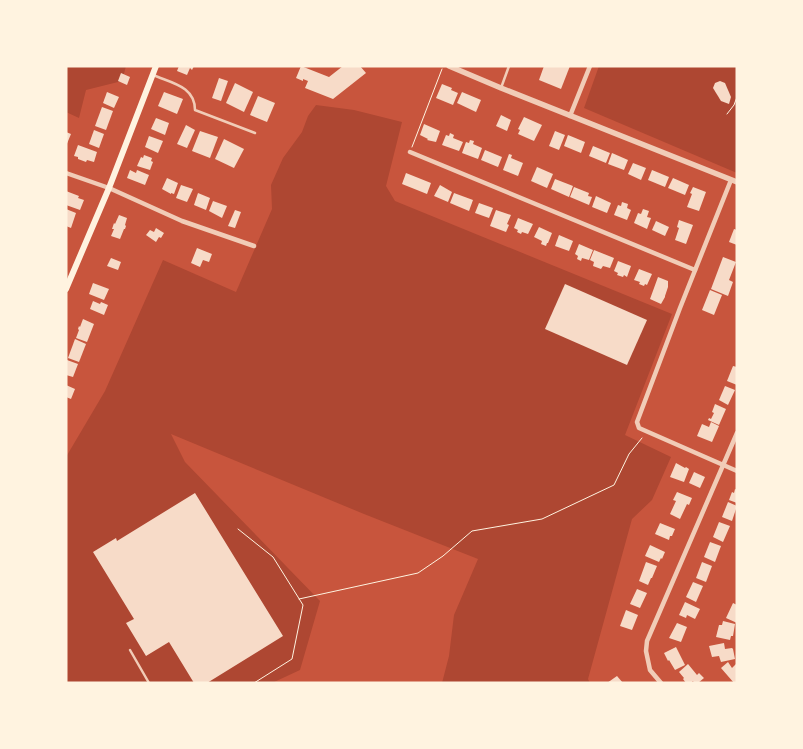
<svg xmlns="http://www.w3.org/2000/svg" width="803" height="749" font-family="Inter,sans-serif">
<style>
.green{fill:#ae4732}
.building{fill:#f7dbc8}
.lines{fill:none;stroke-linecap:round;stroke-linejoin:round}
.path{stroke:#fff3e0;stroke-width:1}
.service{stroke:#f1ccb7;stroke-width:2.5}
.minor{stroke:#f1ccb7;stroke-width:4.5}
.tertiary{stroke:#f1ccb7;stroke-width:5.5}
.secondary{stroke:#fff3e0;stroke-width:6}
</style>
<rect width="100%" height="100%" fill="#c8553d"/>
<!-- green -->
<g class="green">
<path d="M66,66h60l-4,15 -36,9 -7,28 -13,-6z"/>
<path d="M599,66h138v107l-153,-65z"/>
<path d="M316,105l38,5 48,12 -16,64 9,15 277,113 -47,121 46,22 -19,43 -20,19 -44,160 2,4h-148l7,-27 5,-41 24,-56 -114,-45 -193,-80 14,28 135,139 -20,69 -28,13h-206v-226l39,-66 58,-131 73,32 36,-83 -1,-24 12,-27 19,-26 6,-16z"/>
</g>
<!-- building -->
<g class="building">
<path d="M179,66h15l-2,4 -2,-2 -3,7 -10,-4z"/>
<path d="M301,66l28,11 14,-11h17l6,7 -33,26 -28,-11 3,-7 -5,-2v2l-7,-3z"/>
<path d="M544,66h26l-9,23 -22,-9z"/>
<path d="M121,73l9,4 -3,8 -9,-4z"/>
<path d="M219,78l9,3 -7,20 -9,-3z"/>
<path d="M720,81l5,2 6,14 -2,7 -8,-3 -8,-13 2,-5z"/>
<path d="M235,83l18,9 -9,20 -18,-9z"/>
<path d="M442,84l10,4 -1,2 7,3 -5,12 -17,-7z"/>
<path d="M107,92l12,5 -5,11 -11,-5z"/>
<path d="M164,92l19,7 -6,15 -19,-8z"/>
<path d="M462,92l19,8 -5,12 -19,-9z"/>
<path d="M258,96l17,7 -8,19 -17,-7z"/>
<path d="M102,107l11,4 -7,19 -11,-4z"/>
<path d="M501,115l10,5 -4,11 -11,-5z"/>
<path d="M524,117l18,8 -8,16 -16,-7 2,-4 -2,-1z"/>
<path d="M156,118l13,5 -4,12 -14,-6z"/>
<path d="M424,124l16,7 -4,11 -9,-2 1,-1 -8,-4z"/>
<path d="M186,125l9,5 -8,18 -10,-4z"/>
<path d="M94,130l10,4 -5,14 -10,-4z"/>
<path d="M200,131l18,6 -8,21 -18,-7z"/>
<path d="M555,131l10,4 -6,15 -10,-4z"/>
<path d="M66,132l5,2 -5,12z"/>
<path d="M450,133l4,2 -1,3 10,4 -4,9 -17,-6 4,-10 3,1z"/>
<path d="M568,135l17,7 -4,11 -17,-7z"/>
<path d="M149,136l14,5 -5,12 -13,-6z"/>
<path d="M224,139l20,10 -10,19 -19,-9z"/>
<path d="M470,140l4,1 -1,3 9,4 -4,11 -16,-6 4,-11 3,1z"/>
<path d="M78,145l19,7 -3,10 -7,-2 -1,2 -8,-3v-2l-4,-1z"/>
<path d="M593,146l17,7 -4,10 -17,-7z"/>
<path d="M485,150l17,7 -4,10 -17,-7z"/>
<path d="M612,153l16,7 -4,10 -16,-6z"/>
<path d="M509,154l3,1 -1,3 12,5 -5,13 -15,-6z"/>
<path d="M144,155l8,3 -1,3 2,1 -3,8 -13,-4 4,-9 2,1z"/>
<path d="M633,163l13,5 -5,12 -13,-6z"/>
<path d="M537,167l16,7 -6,14 -16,-7z"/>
<path d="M130,170l6,3 1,-3 12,5 -4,10 -18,-7z"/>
<path d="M652,170l17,7 -4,10 -17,-7z"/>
<path d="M406,173l25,10 -4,11 -25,-10z"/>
<path d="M167,178l11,5 -4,11 -3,-1v1l-9,-5z"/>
<path d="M673,178l16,7 -4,10 -17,-7z"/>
<path d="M555,179l18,7 -4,11 -18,-8z"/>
<path d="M181,185l12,4 -6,13 -11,-4z"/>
<path d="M440,185l12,7 -4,10 -14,-6z"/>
<path d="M574,187l15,6 -1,3 4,1 -3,8 -19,-8z"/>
<path d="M693,187l13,5 -7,19 -12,-4 5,-13 -2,-1z"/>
<path d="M66,191l13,5 -1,2 6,2 -4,10 -14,-5z"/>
<path d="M198,193l12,5 -4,12 -12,-5z"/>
<path d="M454,193l19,7 -4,11 -19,-8z"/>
<path d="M596,196l15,7 -4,10 -15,-6z"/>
<path d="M213,201l14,5 -5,12 -13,-7z"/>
<path d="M622,202l6,2 -1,4 4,2 -4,10 -13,-5 4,-10 3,1z"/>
<path d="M479,203l14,5 -4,10 -14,-5z"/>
<path d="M66,209l10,4 -5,15 -5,-2z"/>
<path d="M643,209l6,2 -2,6 4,1 -4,11 -13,-6 4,-10 3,1z"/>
<path d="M235,210l6,2 -6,16 -7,-2z"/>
<path d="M496,210l15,5 -4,9 2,1 -3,7 -16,-6z"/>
<path d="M119,215l8,3 -2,7 1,1 -1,3h-1l-4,10 -9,-3 3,-7h-2l2,-6 1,1z"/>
<path d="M518,218l15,6 -5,10 -6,-2 -1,2 -4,-2 1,-2 -4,-2z"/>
<path d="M679,220l14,5 -7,19 -11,-4 4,-12 -2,-1z"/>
<path d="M656,221l13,6 -4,9 -13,-6z"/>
<path d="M539,227l13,6 -4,10h-1l-1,3 -5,-2 1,-3 -8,-4z"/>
<path d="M156,228l8,5 -3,5 -2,-1 -3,5 -10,-7 4,-5 4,2z"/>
<path d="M734,229l3,1v15l-8,-3z"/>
<path d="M559,235l14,6 -4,10 -14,-5z"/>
<path d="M579,244l14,6 -4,10 -7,-2 -1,3 -4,-2 1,-3 -3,-2z"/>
<path d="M197,248l15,6 -3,8 -6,-2 -3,7 -9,-4z"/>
<path d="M594,250l20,8 -4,10 -7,-2 -2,3 -8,-3 1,-4 -4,-2z"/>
<path d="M723,257l13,5 -7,18 4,2 -5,14 -17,-7z"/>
<path d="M111,258l10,4 -3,8 -11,-4z"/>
<path d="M618,261l13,5 -4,11 -3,-2 -1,2 -6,-2 1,-2 -4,-2z"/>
<path d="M639,269l13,5 -5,11 -2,-1 -1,2 -5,-2 1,-2 -6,-2z"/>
<path d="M658,277l10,4v6l-3,9v1l-4,7 -11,-5z"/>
<path d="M93,283l16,6 -5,11 -15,-6z"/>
<path d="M565,284l82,36 -20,45 -82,-36z"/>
<path d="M710,290l12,5 -8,20 -12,-5z"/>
<path d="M93,301l7,3 1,-2 7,3 -4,10 -14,-6z"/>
<path d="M83,319l11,5 -7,18 -11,-4 3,-8 -1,-1 1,-3 1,1z"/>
<path d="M75,339l11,5 -7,18 -11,-4z"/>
<path d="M67,360l11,4 -5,13 -7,-2z"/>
<path d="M733,366l4,1v18l-10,-4z"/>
<path d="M66,385l9,4 -4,10 -5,-2z"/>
<path d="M725,386l10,4 -7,15 -9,-5z"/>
<path d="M715,404l11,5 -7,16 -11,-5 1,-2 2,1 3,-6 -2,-1z"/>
<path d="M711,422l8,4 -7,16 -15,-6 5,-12 7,3z"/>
<path d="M676,463l9,5 1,-1 3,2 -5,13 -14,-5z"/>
<path d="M694,472l11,5 -5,11 -11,-5z"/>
<path d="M735,489l2,1v13l-8,-3 3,-8 2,1z"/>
<path d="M677,492l15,6 -3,7 -2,-1 -7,15 -10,-5 6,-13 -3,-1z"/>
<path d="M195,493l88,143 -76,47h-13l-25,-41 -23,14 -20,-33 8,-4 -41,-67 23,-14 1,3z"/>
<path d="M728,502l9,4 -5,15 -10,-4z"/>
<path d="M719,522l11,4 -7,16 -10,-5z"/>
<path d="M660,523l15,6 -3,7h-2l-1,4 -14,-6z"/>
<path d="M710,542l11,4 -6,16 -11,-5z"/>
<path d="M650,545l15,7 -3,7 -1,-1 -2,4 -14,-6z"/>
<path d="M646,562l11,4 -5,12h-1l-3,7 -9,-4z"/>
<path d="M702,562l10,4 -6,16 -10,-4z"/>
<path d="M693,582l10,4 -7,16 -10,-5z"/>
<path d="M637,589l10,4 -7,15 -10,-4z"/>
<path d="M685,602l15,7 -5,10 -8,-4 -1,3 -7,-3z"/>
<path d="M733,603l4,2v18l-11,-5z"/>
<path d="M626,610l12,5 -6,15 -12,-4z"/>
<path d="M723,621l12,3 -2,12h-2l-1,4 -14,-3 3,-12h3z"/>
<path d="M677,623l10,4 -6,15 -12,-4z"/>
<path d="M724,643l1,6 7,-1 1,1 2,10 -14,3 -2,-6 -7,1 -3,-11z"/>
<path d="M676,647l9,18 -10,5 -6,-10 -1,1 -4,-8z"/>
<path d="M728,662l4,6 4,-4 1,1v18h-3l-13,-15z"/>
<path d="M688,664l9,11 2,-2 5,5 -6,5h-4l-1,-2 -2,2h-5l-3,-4 1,-1 -5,-6z"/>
<path d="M617,676l6,7h-16z"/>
</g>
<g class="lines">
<!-- path -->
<g class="path">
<path d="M727,114l7,-9 3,-8"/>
<path d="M412,147l30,-78"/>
<path d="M238,529l35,28 30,48 -11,54 -38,24"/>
<path d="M299,599l119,-26 25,-17 29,-25 70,-12 72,-34 15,-31 13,-16"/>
</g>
<!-- service -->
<g class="service">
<path d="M153,75c18,8 42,11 42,35l60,23"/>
<path d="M501,88l8,-22"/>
<path d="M130,650l19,33"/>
</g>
<!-- minor -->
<g class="minor">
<path d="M570,116l20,-50"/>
<path d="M410,152l285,118"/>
<path d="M66,173l43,15 73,33 72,25"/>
<path d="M731,180l-51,128 -43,114 2,6 98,43"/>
<path d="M661,683l-11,-13 -4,-19 1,-10 90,-208"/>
</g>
<!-- tertiary -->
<path class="tertiary" d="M449,66l52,22 236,94"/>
<!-- secondary -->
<path class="secondary" d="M66,289l43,-101 47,-122"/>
</g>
<!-- border -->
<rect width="803" height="749" fill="none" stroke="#fff3e0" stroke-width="135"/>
</svg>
